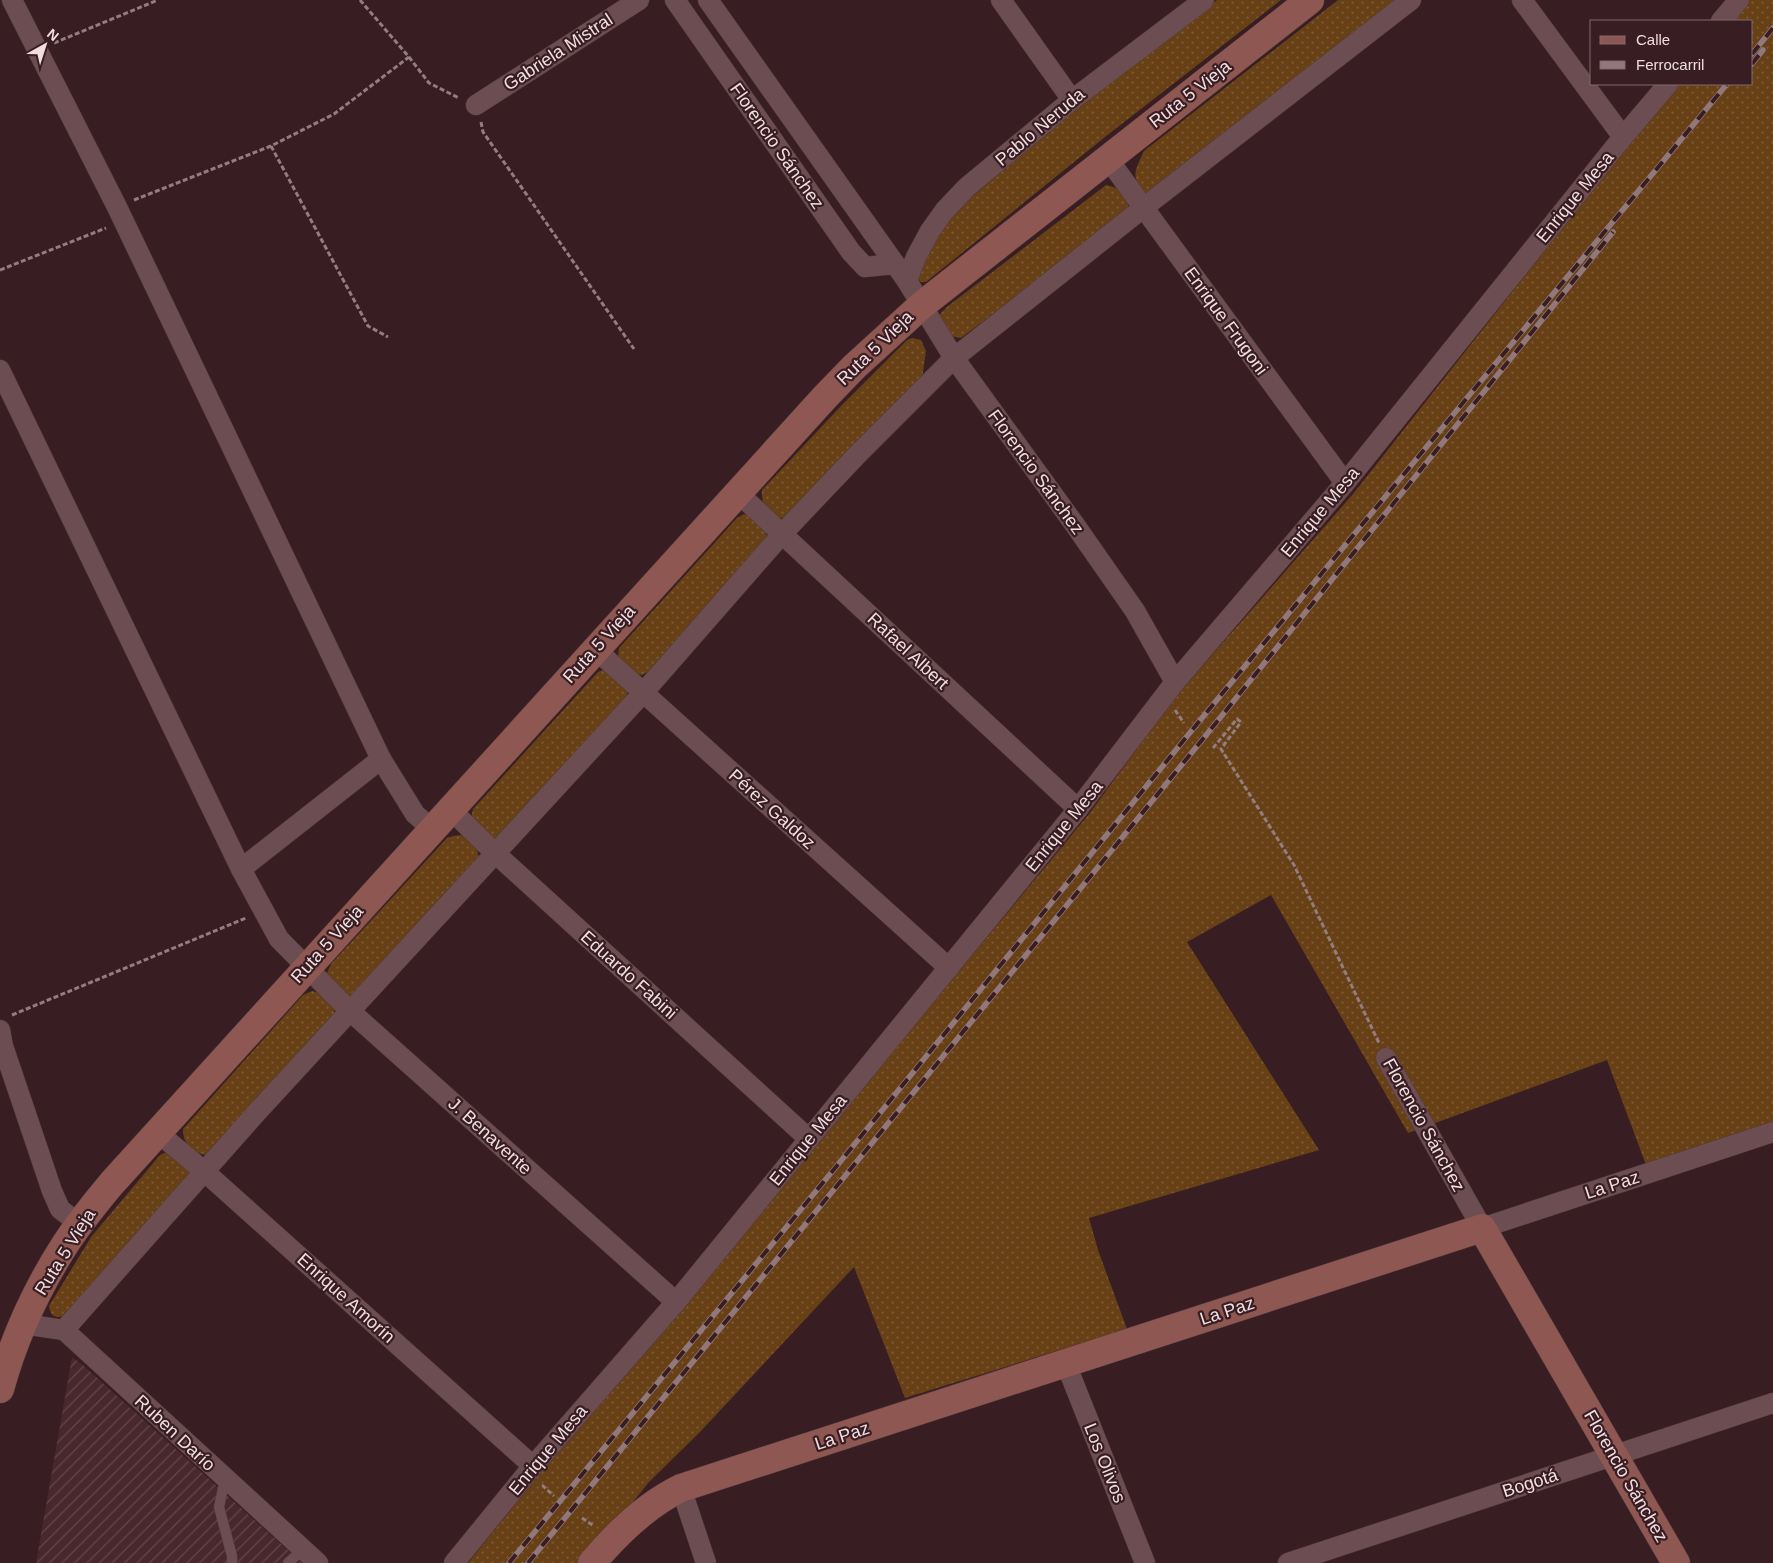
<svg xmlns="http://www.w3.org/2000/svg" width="1773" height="1563" font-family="Helvetica,sans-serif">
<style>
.industrial{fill:url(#industrial-furrows)}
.grass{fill:url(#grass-dots)}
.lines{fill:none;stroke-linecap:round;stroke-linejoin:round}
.lane-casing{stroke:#513b3e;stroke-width:11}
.street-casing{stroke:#513b3e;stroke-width:21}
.secondary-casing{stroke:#513b3e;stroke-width:29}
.path{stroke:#947d80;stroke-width:3;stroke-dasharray:5 2.5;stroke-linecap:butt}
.lane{stroke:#6c4d52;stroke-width:10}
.street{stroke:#6c4d52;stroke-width:20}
.secondary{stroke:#8e5751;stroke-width:28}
.rail-casing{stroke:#90787c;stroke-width:5.5}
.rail{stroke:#381d22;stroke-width:4;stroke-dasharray:11;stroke-linecap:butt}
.labels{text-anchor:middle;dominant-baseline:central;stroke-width:4.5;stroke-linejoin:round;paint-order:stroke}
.street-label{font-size:18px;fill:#f1dee0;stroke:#381d22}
</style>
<defs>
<pattern id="industrial-furrows" width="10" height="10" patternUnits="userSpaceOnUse" patternTransform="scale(1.25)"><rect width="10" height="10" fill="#48282d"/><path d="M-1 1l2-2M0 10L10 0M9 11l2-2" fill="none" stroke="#63474b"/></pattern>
<pattern id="grass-dots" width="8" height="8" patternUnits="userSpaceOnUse" patternTransform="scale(1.25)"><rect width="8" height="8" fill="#684016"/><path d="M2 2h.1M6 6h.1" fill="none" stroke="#7e5b38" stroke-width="1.8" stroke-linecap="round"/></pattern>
</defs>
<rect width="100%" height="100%" fill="#381d22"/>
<!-- industrial -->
<path class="industrial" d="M72,1357l12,9 218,197h-266z"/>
<!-- grass -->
<g class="grass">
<path d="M1217,0h64l-176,137 -179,145h-6l-3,-6 7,-24 32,-42 124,-104z"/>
<path d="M1338,0h61l-254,194c-15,-18 -10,-23 -1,-43z"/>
<path d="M1749,0h24v1123l-127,42 -39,-105 -199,73 -137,-238 -84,47 132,208 -230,68 9,32 29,79 -222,69 -51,-131 -154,165 -51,50 -65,81h-116l73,-91 223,-265 325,-393 86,-117 178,-203 278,-353 48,-57h73v-63h-21z"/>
<path d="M1106,185c12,2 19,7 23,19l-4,11 -164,123 -11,-2 -11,-21 9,-9z"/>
<path d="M912,338l9,2 5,11 -4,28 -138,139h-7c-11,-8 -16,-14 -15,-28l78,-83 67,-67z"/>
<path d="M744,514c13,3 19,9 23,23l-119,135 -6,3 -6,-1 -15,-12 -3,-6 1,-8 118,-130z"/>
<path d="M603,670l6,1 19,17 -1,9 -125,139 -9,4 -22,-22 2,-9 125,-137z"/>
<path d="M461,835c14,9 17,11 18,27l-126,134 -8,-1 -16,-15 -2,-7 4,-9 116,-126 6,-2z"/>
<path d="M312,991c11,2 21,10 23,22l-127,142c-16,-1 -25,-11 -25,-26l120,-134z"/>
<path d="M167,1152l23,19 -2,4 -124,141c-10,3 -14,-1 -15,-10l42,-69 69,-82z"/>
</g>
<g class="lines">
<!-- lane casing -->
<g class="lane-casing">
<g id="lane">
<path d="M225,1479l-6,28 13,49v7"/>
<path d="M288,1563l14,-13"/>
</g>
</g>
<!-- street casing -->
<g class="street-casing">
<g id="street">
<path d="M12,0l105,207 264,552 34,55 17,15"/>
<path d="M675,0l176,252 14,15 30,-3"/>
<path d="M708,0l199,281 47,77 121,167 60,86 40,71"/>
<path d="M1001,0l71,100"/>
<path d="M1522,0l101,137"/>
<path d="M1721,21l18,-21"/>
<path d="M476,105l163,-105"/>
<path d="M1108,159l237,324"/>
<path d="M907,281l9,-24 14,-26 15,-21 22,-23 105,-87 132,-100"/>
<path d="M0,370l241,499 38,70 71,72 326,291"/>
<path d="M738,493l340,316"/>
<path d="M595,649l354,319"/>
<path d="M450,809l45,44 314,286"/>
<path d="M241,869l140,-110"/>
<path d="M0,1030l3,16 49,145 8,18 19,15"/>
<path d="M1386,1058l96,170 291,-96"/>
<path d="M157,1132l48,40 328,294"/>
<path d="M23,1324l41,6 254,233"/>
<path d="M64,1330l193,-218 386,-419 139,-159 75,-79 97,-97 189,-150 268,-208"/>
<path d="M1066,1364l79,199"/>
<path d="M681,1488l25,75"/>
<path d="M454,1563l79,-97 143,-164 402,-493 97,-127 170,-199 278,-346 45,-53"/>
<path d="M1288,1563l485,-160"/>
</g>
</g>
<!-- secondary casing -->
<g class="secondary-casing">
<g id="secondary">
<path d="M0,1389c14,-51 37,-101 66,-146 14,-21 30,-41 46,-60l713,-786 29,-30 68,-62 388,-305"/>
<path d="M592,1563c25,-30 54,-58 89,-75l801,-260 194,335"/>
</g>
</g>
<!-- path -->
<g class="path">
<path d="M360,0l49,57 20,26 30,15"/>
<path d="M54,43l104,-43"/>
<path d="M481,122l2,10 151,217"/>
<path d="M271,146l97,180 20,11"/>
<path d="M134,200l137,-54 63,-32 75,-57"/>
<path d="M0,270l106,-42"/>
<path d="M1175,710l9,13"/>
<path d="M1213,748l24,-29 4,3 -20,27 73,116 85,178"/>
<path d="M12,1015l234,-97"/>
<path d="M544,1485l-1,1 11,10"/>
<path d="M582,1518l12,8"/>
</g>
<!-- lane -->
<use href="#lane" class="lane"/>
<!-- street -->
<use href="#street" class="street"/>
<!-- secondary -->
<use href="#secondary" class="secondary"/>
<!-- rail casing -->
<g class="rail-casing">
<g id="rail">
<path d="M1752,54l21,-26"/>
<path d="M1752,64l11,-14"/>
<path d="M509,1563l331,-401 357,-438 530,-640"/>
<path d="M528,1563l679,-829 406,-502"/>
</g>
</g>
<!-- rail -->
<use href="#rail" class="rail"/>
</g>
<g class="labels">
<!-- street labels -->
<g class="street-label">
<text transform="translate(558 52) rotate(-33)">Gabriela Mistral</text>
<text transform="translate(1190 94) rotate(-38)">Ruta 5 Vieja</text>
<text transform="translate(1040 127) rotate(-40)">Pablo Neruda</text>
<text transform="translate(777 146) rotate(55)">Florencio Sánchez</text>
<text transform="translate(1575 197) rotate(-51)">Enrique Mesa</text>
<text transform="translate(1226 321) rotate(54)">Enrique Frugoni</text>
<text transform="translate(875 348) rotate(-44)">Ruta 5 Vieja</text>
<text transform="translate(1036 472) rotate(54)">Florencio Sánchez</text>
<text transform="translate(1320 512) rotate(-50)">Enrique Mesa</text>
<text transform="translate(599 644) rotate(-48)">Ruta 5 Vieja</text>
<text transform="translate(908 651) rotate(43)">Rafael Albert</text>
<text transform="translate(772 809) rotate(42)">Pérez Galdoz</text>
<text transform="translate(1064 826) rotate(-51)">Enrique Mesa</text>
<text transform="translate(327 944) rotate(-48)">Ruta 5 Vieja</text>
<text transform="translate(629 975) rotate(42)">Eduardo Fabini</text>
<text transform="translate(1424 1125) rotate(61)">Florencio Sánchez</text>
<text transform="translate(490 1136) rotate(42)">J. Benavente</text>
<text transform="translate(808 1140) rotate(-51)">Enrique Mesa</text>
<text transform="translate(1612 1185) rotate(-18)">La Paz</text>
<text transform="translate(65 1252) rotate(-58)">Ruta 5 Vieja</text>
<text transform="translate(346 1298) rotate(42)">Enrique Amorín</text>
<text transform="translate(1227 1311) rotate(-18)">La Paz</text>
<text transform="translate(175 1433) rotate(43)">Ruben Darío</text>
<text transform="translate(842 1436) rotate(-18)">La Paz</text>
<text transform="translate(548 1450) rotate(-50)">Enrique Mesa</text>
<text transform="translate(1105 1463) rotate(68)">Los Olivos</text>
<text transform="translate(1626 1476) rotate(60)">Florencio Sánchez</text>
<text transform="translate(1530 1483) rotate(-18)">Bogotá</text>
</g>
</g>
<!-- legend -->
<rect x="1590" y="20" width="162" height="65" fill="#381d22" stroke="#826a6e"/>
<rect x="1600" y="36" width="25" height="8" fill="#8e5751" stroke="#826a6e"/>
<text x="1636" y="45" font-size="15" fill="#f1dee0">Calle</text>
<rect x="1600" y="61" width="25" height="8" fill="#90787c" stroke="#826a6e"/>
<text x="1636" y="70" font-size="15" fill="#f1dee0">Ferrocarril</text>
<!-- north arrow -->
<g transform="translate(45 45) rotate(39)" stroke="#381d22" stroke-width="4" paint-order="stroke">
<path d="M0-4L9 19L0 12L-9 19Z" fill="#f1dee0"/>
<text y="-8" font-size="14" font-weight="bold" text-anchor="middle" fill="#f1dee0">N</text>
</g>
</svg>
